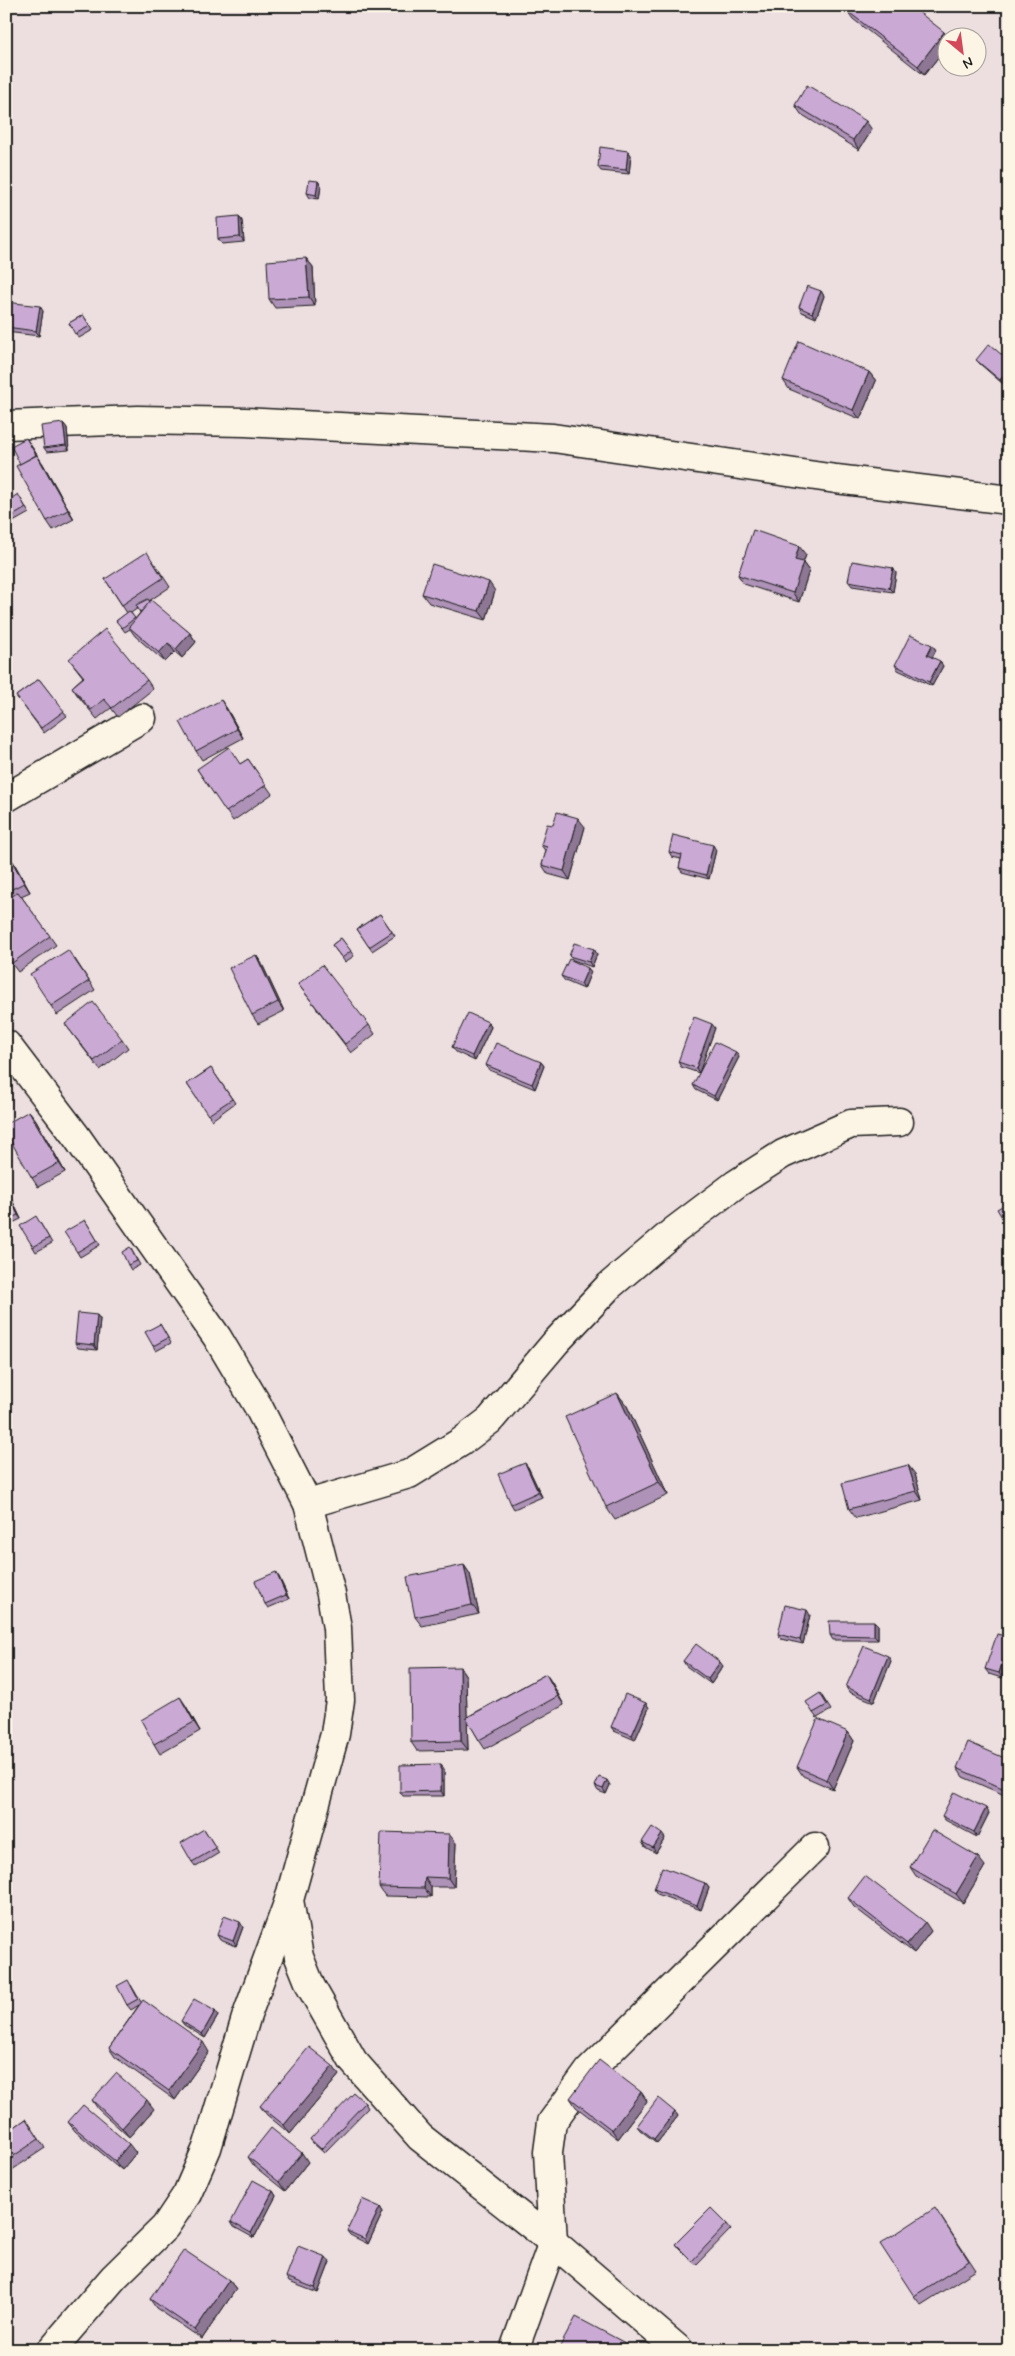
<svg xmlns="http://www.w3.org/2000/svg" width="1015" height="2356" font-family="Mynerve,sans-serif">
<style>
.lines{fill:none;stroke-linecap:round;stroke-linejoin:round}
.minor-casing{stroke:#1c1c1c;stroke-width:31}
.minor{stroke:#fcf5e5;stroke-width:28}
.wall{fill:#ae92b7;stroke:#1c1c1c;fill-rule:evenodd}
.shaded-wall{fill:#8d7795;stroke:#1c1c1c}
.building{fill:#caaad5;stroke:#1c1c1c}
</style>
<rect width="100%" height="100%" fill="#eddee0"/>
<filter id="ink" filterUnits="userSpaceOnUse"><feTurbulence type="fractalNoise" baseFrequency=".02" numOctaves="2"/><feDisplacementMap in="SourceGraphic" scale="10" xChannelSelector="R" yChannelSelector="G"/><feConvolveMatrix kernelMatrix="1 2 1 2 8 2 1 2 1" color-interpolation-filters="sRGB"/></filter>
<g filter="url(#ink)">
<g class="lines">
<!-- minor casing -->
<g class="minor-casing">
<g id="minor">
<path d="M6,425l132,-5 107,2 308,16 283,41 173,21"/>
<path d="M6,798l136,-80"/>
<path d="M6,1044l70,92 141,201 41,69 50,98 23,90 6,34 3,72 -5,34 -46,166 10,57 12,30 42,74 67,76 133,105 126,108"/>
<path d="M308,1504l101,-30 52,-32 29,-22 66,-78 53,-56 65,-55 62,-47 47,-30 68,-30 48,-2"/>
<path d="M51,2350l63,-73 51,-50 22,-33 20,-46 39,-130 42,-115"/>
<path d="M514,2350l39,-108 -5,-90 4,-30 37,-51 226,-224"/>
</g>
</g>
<!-- minor -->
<use href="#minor" class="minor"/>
</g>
<!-- wall -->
<g class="wall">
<path d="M846,10l98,22 4,6v7l-24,30 -71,-56z"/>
<path d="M795,105l77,25 -13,20 -58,-36z"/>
<path d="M628,151l3,4 -2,19 -28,-3 -3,-4z"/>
<path d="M318,181l3,5 -2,13 -9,-1 -3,-5z"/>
<path d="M239,216l3,5 2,21 -22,2 -4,-5z"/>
<path d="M306,258l7,9 2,39 -40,2 -6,-9z"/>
<path d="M821,291l3,5 -8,22 -14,-6 -3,-5z"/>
<path d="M6,302l37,9 -4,25 -33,-4z"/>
<path d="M83,315l10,15 -14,8 -10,-15z"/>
<path d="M976,360l33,1v16l-6,7 -23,-20z"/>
<path d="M869,372l7,9 -16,38 -71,-30 -6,-9z"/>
<path d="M63,423l4,5 2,22 -22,2 -3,-4z"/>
<path d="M26,438l17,26 31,55 -21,11 -6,-9 -27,-57z"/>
<path d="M21,499l8,14 -23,13v-24z"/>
<path d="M806,555l-3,8 6,8 -10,31 -55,-18 -6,-9z"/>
<path d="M153,561l17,26 -21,14 41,32 6,9 -14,16 -7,-6 -10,10 -30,-26 -5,-7 -5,3 -5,-7 -4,-4 11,-8 -22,-34zM138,608l2,5 -5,6 -4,-6z"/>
<path d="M893,568l3,5 -3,19 -41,-6 -4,-5z"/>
<path d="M495,591l-9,29 -57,-17 -7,-9z"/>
<path d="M932,645l4,5 -4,7 11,9 -11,20 -34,-16 -3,-5z"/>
<path d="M69,659l78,21 6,9 -35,28 -7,-9 -14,11 -19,-23 -6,-9 11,-10z"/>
<path d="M39,679l28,37 -23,17 -28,-37z"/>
<path d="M221,700l6,9 16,29 -41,22 -6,-9z"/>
<path d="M248,759l24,35 -39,27 -36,-52 43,-5z"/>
<path d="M553,825l32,2 -15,53 -22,-6 -6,-9 4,-13 -5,-7z"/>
<path d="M716,850l-7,29 -27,-7 -3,-4 2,-9 -9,-2 -3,-5z"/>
<path d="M6,854h2l6,9 16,29 -9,4 35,49 -38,27 -12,-16z"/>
<path d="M380,914l15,22 -23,15 -15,-22z"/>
<path d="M341,938l13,18 -9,6 -13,-17z"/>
<path d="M594,949l3,5 -5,13 -19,-7 -4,-4z"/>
<path d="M256,955l6,9 22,47 -26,13 -6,-9z"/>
<path d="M75,959l20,31 -38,25 -6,-9z"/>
<path d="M588,968l3,4 -7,17 -19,-8 -4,-5z"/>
<path d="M298,984l71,41 6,9 -24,19z"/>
<path d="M488,1022l3,5 -16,34 -19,-9 -4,-5z"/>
<path d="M65,1024l57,15 6,9 -28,22z"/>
<path d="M715,1028l-16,45 -18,-6 -3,-5z"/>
<path d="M739,1057l-22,43 -21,-10 -3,-5z"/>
<path d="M541,1062l3,4 -9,23 -46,-19 -3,-5z"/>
<path d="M211,1068l24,35 -23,17 -25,-36z"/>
<path d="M29,1111l7,9 29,52 -27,15 -6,-9z"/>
<path d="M6,1188l15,31 -15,7z"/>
<path d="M85,1220l15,25 -20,12 -3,-5z"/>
<path d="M39,1221l13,22 -16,9 -3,-5z"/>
<path d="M130,1247l10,18 -9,5 -3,-5z"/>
<path d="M100,1319l-3,31 -19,-2 -3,-5z"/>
<path d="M160,1324l11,19 -15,8 -3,-5z"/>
<path d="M617,1393l10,13 41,89 -53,25 -9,-13z"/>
<path d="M528,1467l14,30 -28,12 -3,-5z"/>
<path d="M915,1474l7,26 -66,18 -7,-9z"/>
<path d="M464,1565l6,9 9,40 -57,12 -7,-9z"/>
<path d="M279,1577l10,22 -21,9 -3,-4z"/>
<path d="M810,1615l-7,29 -22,-5 -3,-5z"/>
<path d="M878,1625v15h-45l-3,-5z"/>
<path d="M1009,1637v20l-7,21 -13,-4 -4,-5z"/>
<path d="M683,1661l40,5 -12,18 -25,-18z"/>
<path d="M891,1661l-17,41 -25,-10 -3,-5z"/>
<path d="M460,1667l6,9 1,41 79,-43 6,9 12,22 -79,44 -6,-9 -12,-21 1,31 -51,1 -6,-9z"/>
<path d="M820,1693l11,17 -14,8 -4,-5z"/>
<path d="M180,1697l6,9 14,25 -40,23 -6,-10z"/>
<path d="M646,1703l3,5 -14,32 -21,-9 -3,-4z"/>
<path d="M848,1732l6,9 -21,48 -30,-13 -6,-9z"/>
<path d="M1009,1760v37l-46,-20 -6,-9z"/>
<path d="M441,1764l3,5v27h-41l-3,-4z"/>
<path d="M610,1785l-4,9 -8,-3 -3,-5z"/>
<path d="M989,1813l-12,24 -32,-17 -3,-4z"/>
<path d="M204,1829l15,24 -23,14 -4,-5z"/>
<path d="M665,1838l-9,15 -11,-6 -3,-5z"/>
<path d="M456,1843l-2,44h-23v10l-46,-1 -6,-9z"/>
<path d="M985,1866l-22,37 -47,-27 -6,-9z"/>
<path d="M705,1883l4,5 -8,22 -44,-16 -3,-5z"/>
<path d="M848,1898l83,33 -17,22 -60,-46z"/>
<path d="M243,1927l-7,19 -16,-6 -3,-5z"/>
<path d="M131,1985l10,17 68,50 -34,48 -60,-43 -6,-9 30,-43 -8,5 -4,-5z"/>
<path d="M215,2011l3,5 -13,22 -21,-13 -3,-4z"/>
<path d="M339,2075l-49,59 -23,-19 -7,-9z"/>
<path d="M641,2092l6,9 -29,38 -42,-32 -6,-9z"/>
<path d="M92,2100l62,9 -25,28 -31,-28z"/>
<path d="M365,2103l3,5 -44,45 -11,-10 -3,-4z"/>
<path d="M675,2112l3,4 -21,27 -17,-13 -3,-4z"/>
<path d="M26,2119l19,29 -39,26v-41z"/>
<path d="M68,2122l68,31 -14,17 -47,-39z"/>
<path d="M248,2157l60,5 -23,29 -31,-25z"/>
<path d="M273,2191l3,5 -22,42 -20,-11 -3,-5z"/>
<path d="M380,2207l3,5 -15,32 -18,-9 -3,-4z"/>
<path d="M941,2217l35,53 -55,35 -7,-9z"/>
<path d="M727,2224l4,5 -35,36 -17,-16 -4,-5z"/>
<path d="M330,2262l-12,31 -29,-11 -3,-5z"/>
<path d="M229,2280l7,9 -34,50 -46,-31 -6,-9z"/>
</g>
<!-- shaded-wall -->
<g class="shaded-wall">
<path d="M944,32l4,6v7l-24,30 -6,-9z"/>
<path d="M866,121l6,9 -13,20 -6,-10z"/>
<path d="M628,151l3,4 -2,19 -3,-4z"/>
<path d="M318,181l3,5 -2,13 -3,-4z"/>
<path d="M239,216l3,5 2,21 -4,-5z"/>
<path d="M306,258l7,9 2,39 -6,-9z"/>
<path d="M821,291l3,5 -8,22 -4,-5z"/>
<path d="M40,306l3,5 -4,25 -3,-5z"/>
<path d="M1009,369v8l-6,7 -3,-4z"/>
<path d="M869,372l7,9 -16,38 -7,-9z"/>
<path d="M63,423l4,5 2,22 -3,-5z"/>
<path d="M26,438l17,26 31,55 -6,-9z"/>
<path d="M799,546l7,9 -3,8 6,8 -10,31 -6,-9 2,-33z"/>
<path d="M893,568l3,5 -3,19 -4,-4z"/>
<path d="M489,582l6,9 -9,29 -7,-9z"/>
<path d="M190,633l6,9 -14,16 -6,-9z"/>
<path d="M168,643l7,9 -10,10 -6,-9z"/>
<path d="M932,645l4,5 -5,10 -4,-5z"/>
<path d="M940,661l3,5 -11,20 -3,-4z"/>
<path d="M221,700l6,9 16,29 -6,-9z"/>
<path d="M578,818l7,9 -15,53 -6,-9z"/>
<path d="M713,845l3,5 -7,29 -3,-4z"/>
<path d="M8,854l6,9 16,29 -6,-9z"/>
<path d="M594,949l3,5 -5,13 -3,-5z"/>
<path d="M256,955l6,9 22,47 -6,-9z"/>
<path d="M588,968l3,4 -7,17 -3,-5z"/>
<path d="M488,1022l3,5 -16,34 -3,-5z"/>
<path d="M712,1024l3,4 -16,45 -3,-5z"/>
<path d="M736,1052l3,5 -22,43 -3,-4z"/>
<path d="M541,1062l3,4 -9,23 -3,-5z"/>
<path d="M29,1111l7,9 29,52 -6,-9z"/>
<path d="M6,1188l2,3 13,28 -3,-4z"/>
<path d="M97,1315l3,4 -3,31 -3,-5z"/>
<path d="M617,1393l10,13 41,89 -9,-13z"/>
<path d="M525,1463l3,4 14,30 -4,-5z"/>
<path d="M908,1465l7,9 7,26 -6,-9z"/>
<path d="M464,1565l6,9 9,40 -7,-9z"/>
<path d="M276,1572l3,5 10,22 -3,-4z"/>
<path d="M807,1610l3,5 -7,29 -3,-4z"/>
<path d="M874,1621l4,4v15l-4,-4z"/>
<path d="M1009,1641v16l-7,21 -3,-5z"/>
<path d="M888,1656l3,5 -17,41 -3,-4z"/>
<path d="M720,1662l3,4 -12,18 -3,-5z"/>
<path d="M460,1667l6,9 2,74 -7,-9z"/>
<path d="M546,1674l6,9 12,22 -6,-9z"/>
<path d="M180,1697l6,9 14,25 -6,-9z"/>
<path d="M646,1703l3,5 -14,32 -3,-5z"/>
<path d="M848,1732l6,9 -21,48 -6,-9z"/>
<path d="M441,1764l3,5v27l-3,-5z"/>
<path d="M607,1780l3,5 -4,9 -3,-5z"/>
<path d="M986,1808l3,5 -12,24 -3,-5z"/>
<path d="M449,1834l7,9 -2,44 -6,-9z"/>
<path d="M662,1834l3,4 -9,15 -3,-5z"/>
<path d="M978,1857l7,9 -22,37 -7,-9z"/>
<path d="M425,1877l6,10v10l-7,-9z"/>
<path d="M705,1883l4,5 -8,22 -4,-4z"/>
<path d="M240,1922l3,5 -7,19 -3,-5z"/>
<path d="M925,1922l6,9 -17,22 -7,-9z"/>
<path d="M215,2011l3,5 -13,22 -3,-4z"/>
<path d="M203,2042l6,10 -34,48 -6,-9z"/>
<path d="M333,2066l6,9 -49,59 -6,-9z"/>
<path d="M641,2092l6,9 -29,38 -6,-9z"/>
<path d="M147,2100l7,9 -25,28 -7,-9z"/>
<path d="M675,2112l3,4 -21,27 -3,-4z"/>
<path d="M129,2144l7,9 -14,17 -7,-9z"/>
<path d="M302,2153l6,9 -23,29 -6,-9z"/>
<path d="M273,2191l3,5 -22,42 -3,-5z"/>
<path d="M380,2207l3,5 -15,32 -3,-5z"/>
<path d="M326,2257l4,5 -12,31 -3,-5z"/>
<path d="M229,2280l7,9 -34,50 -7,-9z"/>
<path d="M625,2343l4,7h-8z"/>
</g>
<!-- building -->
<g class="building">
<path d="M849,6h62l33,26 -26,34 -72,-56z"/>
<path d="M807,85l59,36 -13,19 -58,-35z"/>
<path d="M600,147l28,4 -2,19 -28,-3z"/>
<path d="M309,180l9,1 -2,14 -9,-2z"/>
<path d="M239,216l1,21 -22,2 -1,-21z"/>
<path d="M306,258l3,39 -40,2 -2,-38z"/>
<path d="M807,286l14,5 -9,22 -13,-6z"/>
<path d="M6,302l34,4 -4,25 -30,-4z"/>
<path d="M83,315l7,11 -15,8 -6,-11z"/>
<path d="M799,341l70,31 -16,38 -70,-30z"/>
<path d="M989,344l20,17v8l-9,11 -24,-20z"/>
<path d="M63,423l3,22 -22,3 -3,-22z"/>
<path d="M26,438l10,17 -16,9 -9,-18z"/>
<path d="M37,455l31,55 -21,11 -31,-55z"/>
<path d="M18,494l8,14 -20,12v-18z"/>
<path d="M753,530l46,16 -4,14 8,2 -10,31 -55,-18z"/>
<path d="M147,552l16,26 -41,27 -17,-26z"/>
<path d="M852,561l41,7 -4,20 -41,-7z"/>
<path d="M432,564l57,18 -10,29 -57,-17z"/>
<path d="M148,599l2,3 -7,8 -3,2 -4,-7z"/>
<path d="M151,600l39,33 -14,16 -8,-6 -9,10 -30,-26z"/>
<path d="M129,611l6,7 -13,10 -6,-7z"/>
<path d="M105,629l42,51 -35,28 -8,-9 -13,11 -19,-23 12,-10 -15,-18z"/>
<path d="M910,635l22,10 -5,10 13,6 -11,21 -34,-17z"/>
<path d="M39,679l25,32 -23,17 -25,-32z"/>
<path d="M221,700l16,29 -41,22 -16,-29z"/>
<path d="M229,747l11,17 8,-5 18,26 -40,27 -29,-43z"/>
<path d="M557,812l21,6 -14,53 -22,-6 5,-18 -6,-2 6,-21 6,1z"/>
<path d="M673,835l40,10 -7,30 -27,-7 3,-13 -13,-3z"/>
<path d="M6,854h2l16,29 -18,9z"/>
<path d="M18,892l32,44 -38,27 -6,-7v-55z"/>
<path d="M380,914l12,18 -23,15 -12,-18z"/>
<path d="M341,938l10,13 -9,7 -10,-13z"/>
<path d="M574,943l20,6 -5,13 -20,-6z"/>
<path d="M68,950l21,31 -38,25 -21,-32z"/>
<path d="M256,955l22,47 -26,13 -23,-47z"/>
<path d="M569,959l19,9 -7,16 -20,-8z"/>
<path d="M322,965l47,60 -24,19 -47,-60z"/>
<path d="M93,1002l29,37 -28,22 -29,-37z"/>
<path d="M468,1013l20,9 -16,34 -20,-9z"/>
<path d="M694,1017l18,7 -16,44 -18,-6z"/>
<path d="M715,1042l21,10 -22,44 -21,-11z"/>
<path d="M496,1043l45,19 -9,22 -46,-19z"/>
<path d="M211,1068l21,31 -24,16 -21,-31z"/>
<path d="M29,1111l30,52 -27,15 -26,-45v-9z"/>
<path d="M6,1190l12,25 -12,5z"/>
<path d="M1009,1202v27l-12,-20z"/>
<path d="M36,1216l13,22 -16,9 -13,-21z"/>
<path d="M85,1220l12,20 -20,12 -13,-20z"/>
<path d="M130,1247l7,14 -9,4 -6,-13z"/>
<path d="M78,1313l19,2 -3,30 -19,-2z"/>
<path d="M160,1324l8,14 -15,8 -8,-14z"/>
<path d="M617,1393l42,89 -53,25 -41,-90z"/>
<path d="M525,1463l13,29 -27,12 -13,-30z"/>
<path d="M908,1465l8,26 -67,18 -7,-26z"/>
<path d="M464,1565l8,40 -57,12 -8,-40z"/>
<path d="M276,1572l10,23 -21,9 -10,-23z"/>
<path d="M785,1605l22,5 -7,30 -22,-6z"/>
<path d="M829,1621h45v15l-44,-1z"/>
<path d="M997,1634l12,3v4l-10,32 -14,-4z"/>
<path d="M696,1644l24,18 -12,17 -25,-18z"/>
<path d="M864,1646l24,10 -17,42 -25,-11z"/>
<path d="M460,1667l1,74 -50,1 -1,-74z"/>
<path d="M546,1674l12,22 -79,44 -13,-22z"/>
<path d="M820,1693l7,12 -14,8 -7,-11z"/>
<path d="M625,1694l21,9 -14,32 -21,-8z"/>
<path d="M180,1697l14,25 -40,22 -13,-24z"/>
<path d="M818,1719l30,13 -21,48 -30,-13z"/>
<path d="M968,1742l41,18v31l-52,-23z"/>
<path d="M441,1764v27l-41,1v-27z"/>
<path d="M599,1777l8,3 -4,9 -8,-3z"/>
<path d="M954,1792l32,16 -12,24 -32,-16z"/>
<path d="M652,1827l10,7 -9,14 -11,-6z"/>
<path d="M204,1829l12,19 -24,14 -11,-19z"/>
<path d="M932,1830l46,27 -22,37 -46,-27z"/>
<path d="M381,1832l68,2 -1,44 -23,-1 -1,11 -45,-1z"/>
<path d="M662,1867l43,16 -8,23 -43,-17z"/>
<path d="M865,1876l60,46 -18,22 -59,-46z"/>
<path d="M224,1916l16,6 -7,19 -16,-6z"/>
<path d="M128,1980l10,19 -11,6 -10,-19z"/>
<path d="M194,1999l21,12 -13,23 -21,-13z"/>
<path d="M143,2000l60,42 -34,49 -60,-43z"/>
<path d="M309,2047l24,19 -49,59 -24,-19z"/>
<path d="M599,2060l42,32 -29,38 -42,-32z"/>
<path d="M116,2073l31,27 -25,28 -30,-28z"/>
<path d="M354,2093l11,10 -44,46 -11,-10z"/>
<path d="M658,2098l17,14 -21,27 -17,-13z"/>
<path d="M83,2105l46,39 -14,17 -47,-39z"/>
<path d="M26,2119l13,20 -33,22v-28z"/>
<path d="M271,2128l31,25 -23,29 -31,-25z"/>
<path d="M253,2180l20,11 -22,42 -20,-11z"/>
<path d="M362,2199l18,8 -15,32 -18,-8z"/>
<path d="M711,2208l16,16 -35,37 -17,-17z"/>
<path d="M935,2208l34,53 -55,35 -34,-52z"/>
<path d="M298,2246l28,11 -11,31 -29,-11z"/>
<path d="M184,2250l45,30 -34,50 -45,-31z"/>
<path d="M576,2317l49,26 -4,7h-63z"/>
</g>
</g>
<!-- margin -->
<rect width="1015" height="2356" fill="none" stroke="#fcf5e5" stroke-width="25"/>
<rect x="12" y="12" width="990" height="2331" fill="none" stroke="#1c1c1c" stroke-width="2" filter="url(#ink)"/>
<!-- north arrow -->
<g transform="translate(962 52) rotate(151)"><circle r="24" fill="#fcf5e5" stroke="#a29e95"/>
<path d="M0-4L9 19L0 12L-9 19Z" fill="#d1495b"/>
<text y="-8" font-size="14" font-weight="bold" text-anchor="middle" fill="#1c1c1c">N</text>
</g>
</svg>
